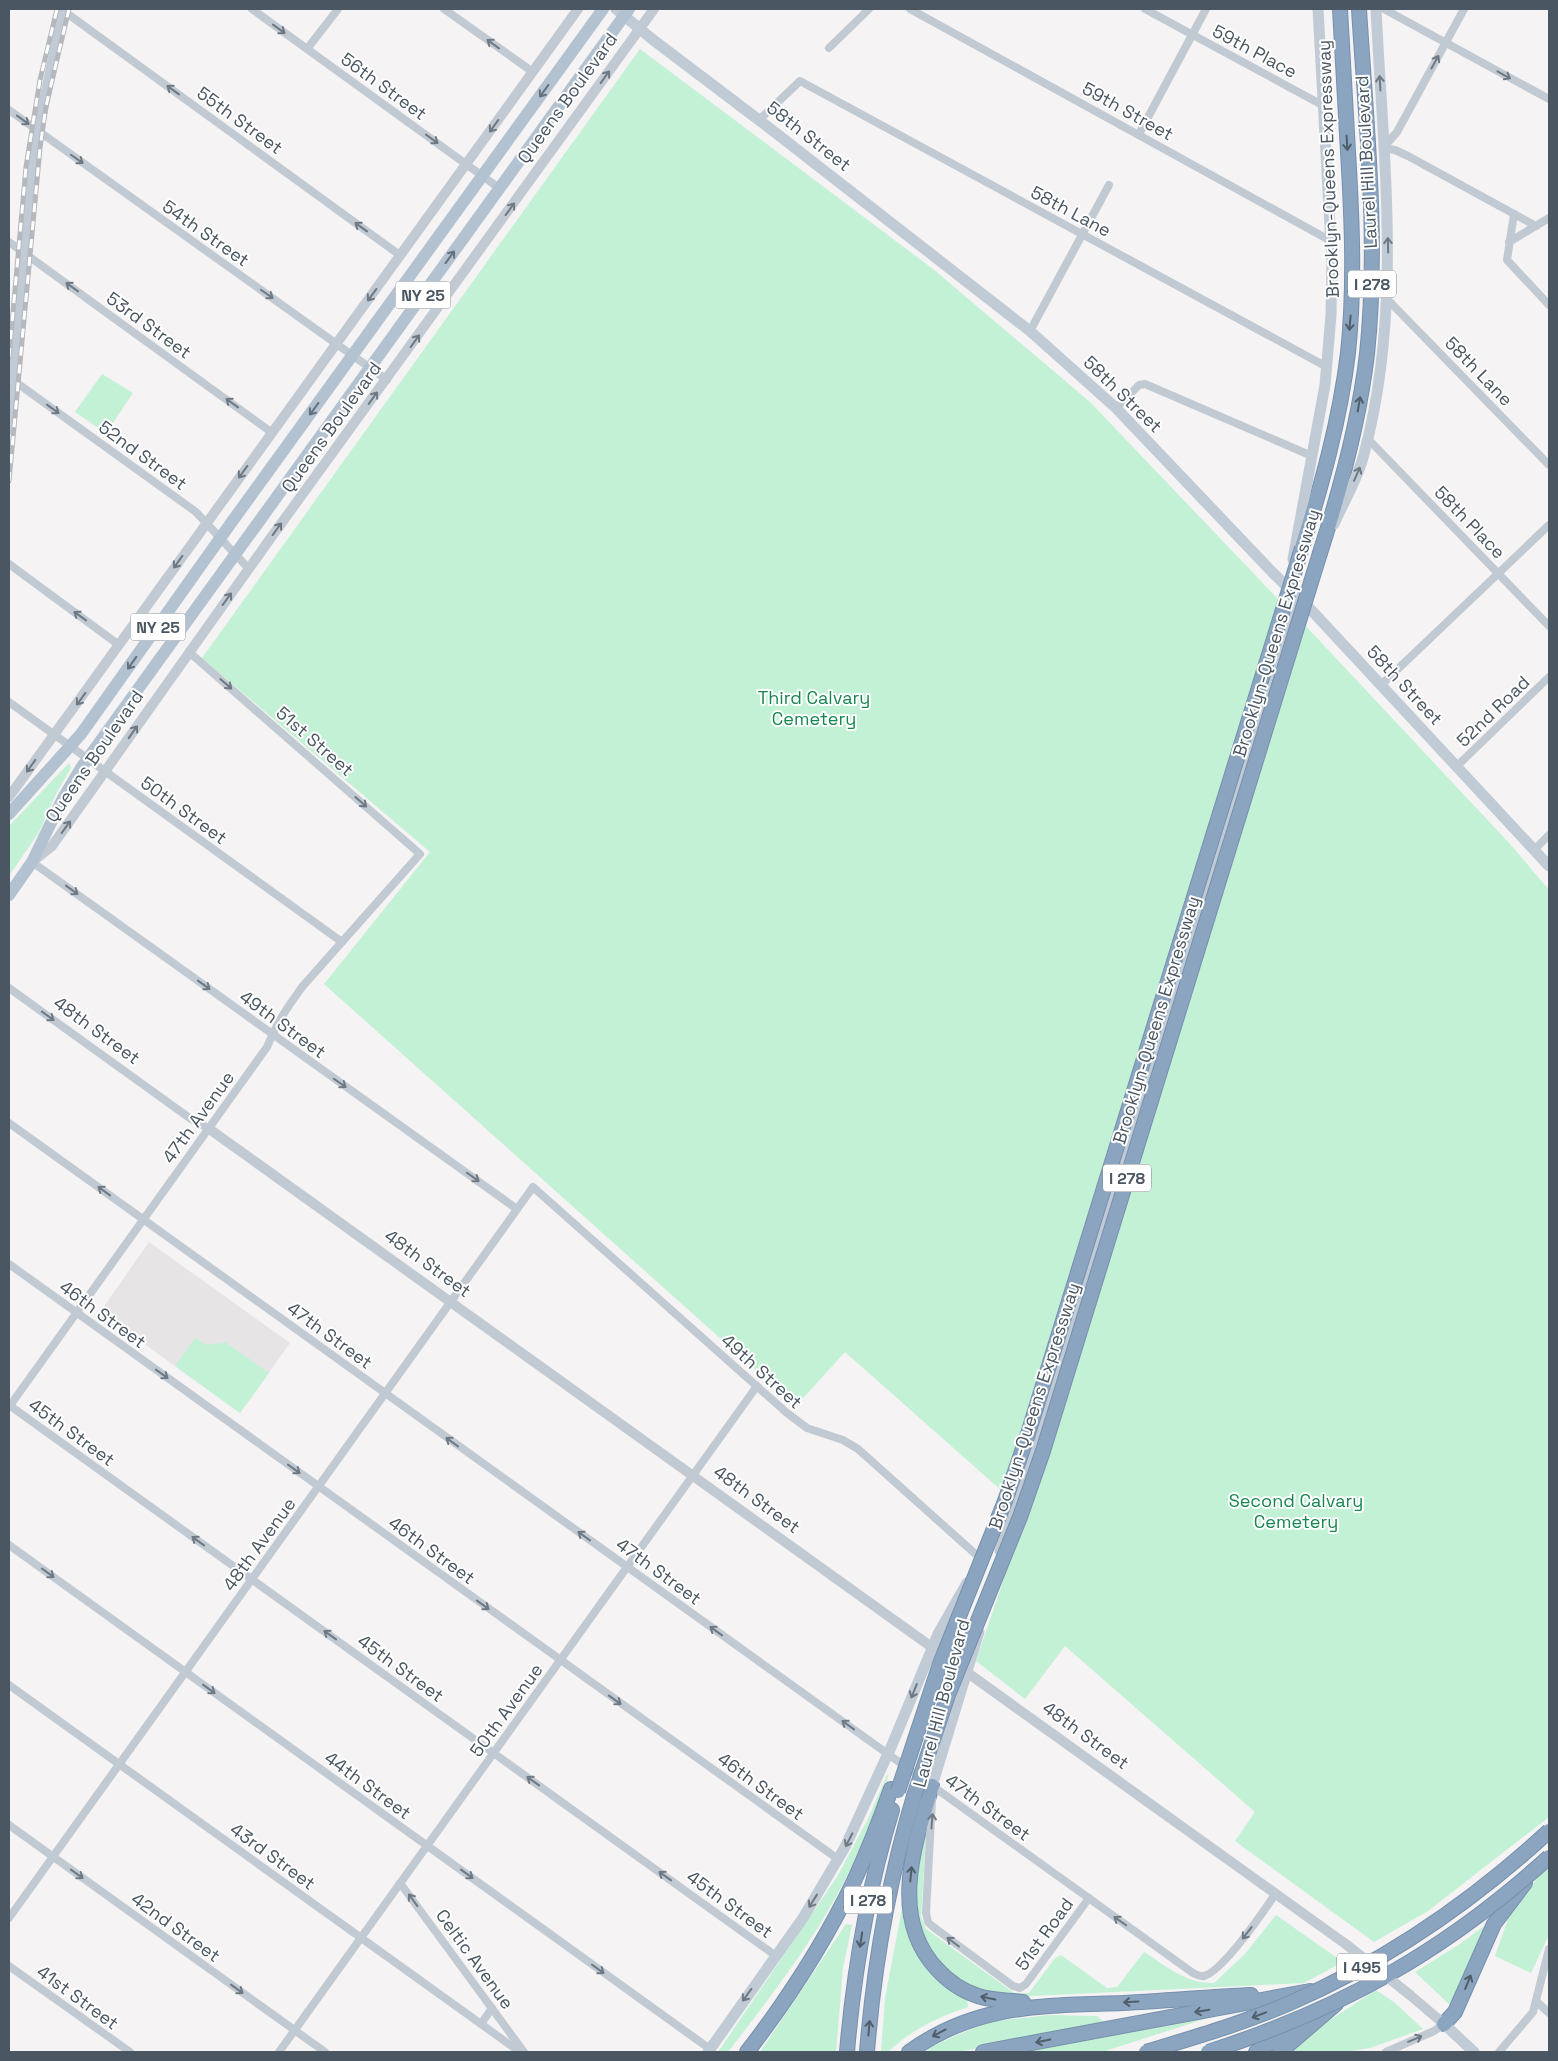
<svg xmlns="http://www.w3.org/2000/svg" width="1558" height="2061" font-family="'Space Grotesk',sans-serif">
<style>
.education{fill:#e6e4e5}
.green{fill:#c3f1d5}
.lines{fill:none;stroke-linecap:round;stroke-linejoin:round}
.motorway-casing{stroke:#7690ad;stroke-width:16}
.minor{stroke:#c1cad2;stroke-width:8}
.tertiary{stroke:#c1cad2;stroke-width:10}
.secondary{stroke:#c1cbd6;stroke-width:11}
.primary{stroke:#b3c2d1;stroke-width:12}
.motorway{stroke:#8ba5c1;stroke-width:14}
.rail-casing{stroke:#b5b8bd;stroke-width:5}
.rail{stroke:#fff;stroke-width:3;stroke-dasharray:9;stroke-linecap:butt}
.motorway-bridge-casing{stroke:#7690ad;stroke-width:16;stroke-linecap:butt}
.tertiary-bridge{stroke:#c1cad2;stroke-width:10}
.motorway-bridge{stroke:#8ba5c1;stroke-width:14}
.oneway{stroke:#6e7983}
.oneway2{stroke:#6e7984}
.oneway3{stroke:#64717d}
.oneway4{stroke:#505e6b}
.labels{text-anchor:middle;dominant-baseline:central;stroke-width:4;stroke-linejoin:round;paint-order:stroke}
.shield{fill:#fff;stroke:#808990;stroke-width:1}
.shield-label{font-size:16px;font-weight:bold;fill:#4a5661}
.street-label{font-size:18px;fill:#4a5661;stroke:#fff}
.park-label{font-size:18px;fill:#17864f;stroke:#fff}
</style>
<rect width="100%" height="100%" fill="#f5f3f3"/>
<!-- education -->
<path class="education" d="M149,1242l141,101 -50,70 -140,-101z"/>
<!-- green -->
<g class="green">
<path d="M640,49l293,220 157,133 189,198 -277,891 -157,-139 -49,54 -472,-422 106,-132 -228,-194z"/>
<path d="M102,374l31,19 -27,40 -31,-21z"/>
<path d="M1303,623l207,221 39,46v927l-121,94 -54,31 -139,-101 20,-29 -190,-166 -40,53 -49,-38 43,-127z"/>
<path d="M68,764h2l1,4 -15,26 -17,38 -30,44v-50z"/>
<path d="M195,1338l11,7 19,-3 44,31 -29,40 -65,-47z"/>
<path d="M889,1774c-16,47 -38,99 -64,142 -29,48 -63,92 -97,136h-10l119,-175 31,-58 19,-44z"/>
<path d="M926,1836l-5,81 5,12 88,64h15l26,-35 6,-3 46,33 10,-1 27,-35c24,15 42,32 70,31l31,-29 31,-39 67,47 -39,21 -291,14c-14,-3 -30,-4 -42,-9 -34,-13 -56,-56 -57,-90 0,-18 6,-39 9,-57z"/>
<path d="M1549,1864v71l-18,38 -36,-17 13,-37 35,-49z"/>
<path d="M904,1898l11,48 52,52 1,9c-30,10 -57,23 -80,45h-7l4,-54z"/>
<path d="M1492,1920l-41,86 -36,-34 45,-28z"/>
<path d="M846,1924l6,1 -9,43 -7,84h-76z"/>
<path d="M1376,1990l19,13 28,26 -53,19 -25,4h-55l40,-32z"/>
<path d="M1239,2008l-137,44h-91z"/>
<path d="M1049,2015l48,1 6,5 -1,4 -144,27h-33l8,-6 54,-24z"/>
</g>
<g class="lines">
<!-- motorway casing -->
<g class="motorway-casing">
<g id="motorway">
<path d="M1302,548c20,-64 38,-129 46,-195 7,-67 4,-134 0,-201 -3,-48 -5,-95 -8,-143"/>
<path d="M1320,553c21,-65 39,-131 47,-199 12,-113 -1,-232 -8,-345"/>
<path d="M932,1786c-18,59 -43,132 5,183 11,12 25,22 41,27 15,5 30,4 45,6"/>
<path d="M1444,2024l11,-12 39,-88 31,-41"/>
<path d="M747,2052c41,-53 78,-110 107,-171 14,-30 26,-61 37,-92"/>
<path d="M847,2052c7,-82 21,-163 45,-242"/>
<path d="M867,2052c7,-87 22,-173 47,-256"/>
<path d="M909,2052c68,-49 134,-46 214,-49 42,-2 85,-6 128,-8"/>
<path d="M983,2052l327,-61"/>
<path d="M1256,2052l51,-33"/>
<path d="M1280,2052l56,-48"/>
</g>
</g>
<!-- minor -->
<g class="minor">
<path d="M61,9l340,247"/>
<path d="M252,9l247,179"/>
<path d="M444,9l89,63"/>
<path d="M910,9l421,232"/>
<path d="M1145,9l179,97"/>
<path d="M1384,9l165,90"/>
<path d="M829,48l40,-39"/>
<path d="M307,49l31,-40"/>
<path d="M9,110l378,270"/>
<path d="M759,120l41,-39 527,286"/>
<path d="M1139,134l67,-125"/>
<path d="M1383,148l12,2 13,6 128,70"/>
<path d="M1383,148l14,-16 67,-123"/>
<path d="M1514,214l-7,46 42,45"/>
<path d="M9,242l262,190"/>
<path d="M1509,242l40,-24"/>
<path d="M1386,298l163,167"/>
<path d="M1030,331l79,-146"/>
<path d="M10,378l186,134 53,57"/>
<path d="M1116,408l23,-23 6,-1 167,72"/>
<path d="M1368,439l181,187"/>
<path d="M9,564l110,81"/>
<path d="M1381,685l168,-160"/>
<path d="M9,702l333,240"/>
<path d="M1457,766l92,-89"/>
<path d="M1535,849l14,-14"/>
<path d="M32,862l485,347"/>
<path d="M9,988l182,131 17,9"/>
<path d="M9,1123l1184,850c4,2 7,4 11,3 19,-5 60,-65 72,-83"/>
<path d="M9,1264l829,595"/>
<path d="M9,1405l767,551"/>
<path d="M9,1407l258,-360c10,-25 20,-39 35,-60l118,-133 -231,-202"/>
<path d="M9,1545l701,504"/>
<path d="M9,1685l511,367"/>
<path d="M932,1799l-6,114 2,9 4,4 81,60 7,2 6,-4 63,-86"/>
<path d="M9,1825l316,227"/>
<path d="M400,1883l124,169"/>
<path d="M9,1918l524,-731 254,226 20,15 36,12 15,9 123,110"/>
<path d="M9,1966l121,86"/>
<path d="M1536,2001l13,12"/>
<path d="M481,2024l11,-16"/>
<path d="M279,2052l478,-666"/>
<path d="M1386,2052l48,-21 10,-7"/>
<path d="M1499,2052l34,-40 16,-63"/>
</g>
<!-- tertiary -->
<g class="tertiary">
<path d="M9,797l569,-788"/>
<path d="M33,861l19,-15 218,-307 384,-530"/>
<path d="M208,1128l1139,817"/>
<path d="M1410,1995l34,29"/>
</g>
<!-- secondary -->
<g class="secondary">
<path d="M616,9l36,30 107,81 271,211 86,77 156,164 42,41 235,253"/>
<path d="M9,429l15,-176 14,-122 26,-122"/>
<path d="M1334,524c10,-23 24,-45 30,-70 39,-144 19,-298 12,-445"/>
<path d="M1293,559l32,-174 6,-70 1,-52 -14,-254"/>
<path d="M1000,1551l296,-956 -3,-18"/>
<path d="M932,1786l47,-154"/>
<path d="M1444,2024l30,28"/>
<path d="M708,2052l95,-134 42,-71 47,-102 46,-111 29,-51"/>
</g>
<!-- primary -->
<g class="primary">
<path d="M9,814l72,-80 150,-211 372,-514"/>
<path d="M9,895l23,-33 31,-64 18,-30 548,-759"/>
</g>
<!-- motorway -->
<use href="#motorway" class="motorway"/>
<!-- rail casing -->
<g class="rail-casing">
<g id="rail">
<path d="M9,357l17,-190 14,-87 17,-71"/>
<path d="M9,481l31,-333 6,-42 23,-97"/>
</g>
</g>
<!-- rail -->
<use href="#rail" class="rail"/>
<!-- motorway-bridge casing -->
<g class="motorway-bridge-casing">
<g id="motorway-bridge">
<path d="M898,1791l42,-127 65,-163 22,-64 275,-889"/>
<path d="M914,1796l34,-101 72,-178 23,-66 277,-898"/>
<path d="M1146,2052c49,-15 98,-29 144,-49 96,-42 182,-101 259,-172"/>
<path d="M1208,2052c134,-43 237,-101 341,-195"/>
</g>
</g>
<!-- tertiary-bridge -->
<path class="tertiary-bridge" d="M1347,1945l63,50"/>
<!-- motorway-bridge -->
<use href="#motorway-bridge" class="motorway-bridge"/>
</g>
<!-- one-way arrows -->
<defs><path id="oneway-shaft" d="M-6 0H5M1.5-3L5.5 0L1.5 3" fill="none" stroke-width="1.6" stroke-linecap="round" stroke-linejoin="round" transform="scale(1.25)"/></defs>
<g class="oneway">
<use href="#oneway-shaft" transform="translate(279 29) rotate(36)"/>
<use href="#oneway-shaft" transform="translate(493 44) rotate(-144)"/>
<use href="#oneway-shaft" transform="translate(1435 62) rotate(-61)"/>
<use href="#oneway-shaft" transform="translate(1504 75) rotate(29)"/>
<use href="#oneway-shaft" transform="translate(605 77) rotate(-54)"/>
<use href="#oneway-shaft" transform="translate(173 90) rotate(-144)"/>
<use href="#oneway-shaft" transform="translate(23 120) rotate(36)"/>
<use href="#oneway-shaft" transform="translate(494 126) rotate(126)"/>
<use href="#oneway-shaft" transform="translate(432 139) rotate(36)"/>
<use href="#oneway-shaft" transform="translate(77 159) rotate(35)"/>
<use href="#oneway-shaft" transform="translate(510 209) rotate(-54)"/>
<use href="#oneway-shaft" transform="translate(361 227) rotate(-144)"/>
<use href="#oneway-shaft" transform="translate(72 287) rotate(-144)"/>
<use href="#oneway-shaft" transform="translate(267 294) rotate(35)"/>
<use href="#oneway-shaft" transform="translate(372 295) rotate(126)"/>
<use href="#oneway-shaft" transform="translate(415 341) rotate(-54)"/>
<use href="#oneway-shaft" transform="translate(373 398) rotate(-54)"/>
<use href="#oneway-shaft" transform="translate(232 403) rotate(-144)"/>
<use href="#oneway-shaft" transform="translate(53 409) rotate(36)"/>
<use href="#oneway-shaft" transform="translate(243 472) rotate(126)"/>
<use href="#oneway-shaft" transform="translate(277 529) rotate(-54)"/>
<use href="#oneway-shaft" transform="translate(178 562) rotate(126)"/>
<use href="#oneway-shaft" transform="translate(227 599) rotate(-54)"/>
<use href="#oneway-shaft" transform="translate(80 616) rotate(-144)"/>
<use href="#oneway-shaft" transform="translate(226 684) rotate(41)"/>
<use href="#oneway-shaft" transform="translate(81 699) rotate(126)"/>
<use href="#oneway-shaft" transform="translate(133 732) rotate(-55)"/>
<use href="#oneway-shaft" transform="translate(31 766) rotate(125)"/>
<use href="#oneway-shaft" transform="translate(361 802) rotate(41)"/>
<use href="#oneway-shaft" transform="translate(66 827) rotate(-54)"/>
<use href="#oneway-shaft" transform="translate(72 890) rotate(36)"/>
<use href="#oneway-shaft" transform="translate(204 985) rotate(36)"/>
<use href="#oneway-shaft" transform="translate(48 1016) rotate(36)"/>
<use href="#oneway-shaft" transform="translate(340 1083) rotate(35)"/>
<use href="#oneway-shaft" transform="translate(473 1177) rotate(35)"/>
<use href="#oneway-shaft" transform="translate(104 1191) rotate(-144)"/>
<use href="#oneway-shaft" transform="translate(162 1374) rotate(36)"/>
<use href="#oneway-shaft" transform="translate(452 1442) rotate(-144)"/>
<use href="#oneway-shaft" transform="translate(294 1469) rotate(36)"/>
<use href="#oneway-shaft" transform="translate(584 1536) rotate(-144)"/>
<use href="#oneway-shaft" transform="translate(198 1541) rotate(-144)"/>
<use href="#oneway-shaft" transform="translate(48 1573) rotate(36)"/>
<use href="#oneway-shaft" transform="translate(483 1605) rotate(36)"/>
<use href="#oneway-shaft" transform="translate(716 1631) rotate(-144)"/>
<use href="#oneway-shaft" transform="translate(330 1635) rotate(-144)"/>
<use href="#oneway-shaft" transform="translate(209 1689) rotate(36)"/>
<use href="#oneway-shaft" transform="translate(615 1700) rotate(36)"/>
<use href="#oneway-shaft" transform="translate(848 1725) rotate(-144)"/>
<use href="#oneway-shaft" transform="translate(533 1781) rotate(-144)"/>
<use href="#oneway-shaft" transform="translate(932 1821) rotate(-86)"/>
<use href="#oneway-shaft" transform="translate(77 1874) rotate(36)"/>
<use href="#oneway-shaft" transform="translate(467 1874) rotate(36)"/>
<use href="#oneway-shaft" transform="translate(665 1876) rotate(-144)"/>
<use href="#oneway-shaft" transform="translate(413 1900) rotate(-126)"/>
<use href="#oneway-shaft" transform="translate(1120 1921) rotate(-145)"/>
<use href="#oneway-shaft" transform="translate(1247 1933) rotate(128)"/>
<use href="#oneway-shaft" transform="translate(953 1942) rotate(-143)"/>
<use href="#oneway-shaft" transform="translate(598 1969) rotate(36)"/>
<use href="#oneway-shaft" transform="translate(237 1989) rotate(36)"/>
<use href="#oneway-shaft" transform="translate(1415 2039) rotate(-23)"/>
</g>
<g class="oneway2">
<use href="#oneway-shaft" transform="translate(1380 83) rotate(-93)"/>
<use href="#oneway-shaft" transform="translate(1388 245) rotate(-91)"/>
<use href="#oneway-shaft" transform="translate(1357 474) rotate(-66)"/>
<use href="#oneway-shaft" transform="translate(914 1691) rotate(112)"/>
<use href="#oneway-shaft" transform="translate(849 1840) rotate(117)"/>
<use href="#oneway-shaft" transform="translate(813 1901) rotate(122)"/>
<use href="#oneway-shaft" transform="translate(747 1995) rotate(126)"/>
</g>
<g class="oneway3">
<use href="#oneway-shaft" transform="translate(544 91) rotate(126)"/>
<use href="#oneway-shaft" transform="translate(450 257) rotate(-54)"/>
<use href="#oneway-shaft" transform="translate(314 409) rotate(126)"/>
<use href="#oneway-shaft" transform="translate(132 663) rotate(125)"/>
</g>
<g class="oneway4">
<use href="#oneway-shaft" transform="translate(1347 143) rotate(87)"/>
<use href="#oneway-shaft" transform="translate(1350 323) rotate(95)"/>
<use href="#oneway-shaft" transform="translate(1359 404) rotate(-80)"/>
<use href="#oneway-shaft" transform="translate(911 1874) rotate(-84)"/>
<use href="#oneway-shaft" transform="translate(861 1940) rotate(99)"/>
<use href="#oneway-shaft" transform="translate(1468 1982) rotate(-68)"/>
<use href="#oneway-shaft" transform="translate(988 1998) rotate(-168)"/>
<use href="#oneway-shaft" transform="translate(1131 2002) rotate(177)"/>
<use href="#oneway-shaft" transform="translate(1202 2011) rotate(170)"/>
<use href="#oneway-shaft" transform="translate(1259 2015) rotate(159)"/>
<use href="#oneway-shaft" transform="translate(869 2028) rotate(-85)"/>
<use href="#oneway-shaft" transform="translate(939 2033) rotate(152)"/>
<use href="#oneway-shaft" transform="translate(1043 2041) rotate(169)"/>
</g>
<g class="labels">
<!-- shield labels -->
<g class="shield">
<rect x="1348" y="270.5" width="48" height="27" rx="4"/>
<rect x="395.5" y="281.5" width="55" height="27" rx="4"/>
<rect x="130.5" y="613.5" width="55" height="27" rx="4"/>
<rect x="1103" y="1164.5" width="48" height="27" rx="4"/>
<rect x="844" y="1886.5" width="48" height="27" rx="4"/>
<rect x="1337" y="1953.5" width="50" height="27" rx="4"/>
</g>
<g class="shield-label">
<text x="1372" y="284">I 278</text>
<text x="423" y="295">NY 25</text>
<text x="158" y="627">NY 25</text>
<text x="1127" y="1178">I 278</text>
<text x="868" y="1900">I 278</text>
<text x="1362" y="1967">I 495</text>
</g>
<!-- street labels -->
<g class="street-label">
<text transform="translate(1255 51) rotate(28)">59th Place</text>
<text transform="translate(384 86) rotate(36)">56th Street</text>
<text transform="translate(567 98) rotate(-54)">Queens Boulevard</text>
<text transform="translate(1128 111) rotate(29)">59th Street</text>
<text transform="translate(240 120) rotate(36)">55th Street</text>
<text transform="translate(809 136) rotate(38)">58th Street</text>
<text transform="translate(1366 162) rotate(-93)">Laurel Hill Boulevard</text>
<text transform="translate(1328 169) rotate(-92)">Brooklyn-Queens Expressway</text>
<text transform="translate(1071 211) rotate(28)">58th Lane</text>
<text transform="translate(206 233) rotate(35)">54th Street</text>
<text transform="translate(149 325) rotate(36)">53rd Street</text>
<text transform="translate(1479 371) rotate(46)">58th Lane</text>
<text transform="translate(1123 394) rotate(44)">58th Street</text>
<text transform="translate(331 427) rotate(-54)">Queens Boulevard</text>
<text transform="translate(143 455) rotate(36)">52nd Street</text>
<text transform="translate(1470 522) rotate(46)">58th Place</text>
<text transform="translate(1276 633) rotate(-73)">Brooklyn-Queens Expressway</text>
<text transform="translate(1405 685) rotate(47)">58th Street</text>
<text transform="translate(1493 711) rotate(-44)">52nd Road</text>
<text transform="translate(315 741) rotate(41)">51st Street</text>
<text transform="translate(94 756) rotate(-55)">Queens Boulevard</text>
<text transform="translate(184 810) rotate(36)">50th Street</text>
<text transform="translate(1156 1020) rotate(-73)">Brooklyn-Queens Expressway</text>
<text transform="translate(283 1024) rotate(36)">49th Street</text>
<text transform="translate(97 1030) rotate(36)">48th Street</text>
<text transform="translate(198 1117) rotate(-54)">47th Avenue</text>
<text transform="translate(428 1263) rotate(36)">48th Street</text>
<text transform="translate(103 1314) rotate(36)">46th Street</text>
<text transform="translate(330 1335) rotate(36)">47th Street</text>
<text transform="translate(762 1371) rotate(42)">49th Street</text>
<text transform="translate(1034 1406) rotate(-72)">Brooklyn-Queens Expressway</text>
<text transform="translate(72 1432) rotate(36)">45th Street</text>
<text transform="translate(757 1499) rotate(36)">48th Street</text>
<text transform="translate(259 1544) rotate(-54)">48th Avenue</text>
<text transform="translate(432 1550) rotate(36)">46th Street</text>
<text transform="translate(659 1571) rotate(36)">47th Street</text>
<text transform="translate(401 1668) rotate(36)">45th Street</text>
<text transform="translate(941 1703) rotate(-75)">Laurel Hill Boulevard</text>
<text transform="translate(506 1710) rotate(-54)">50th Avenue</text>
<text transform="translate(1086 1735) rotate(36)">48th Street</text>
<text transform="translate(368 1785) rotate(36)">44th Street</text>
<text transform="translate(761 1786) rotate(36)">46th Street</text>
<text transform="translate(988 1807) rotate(36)">47th Street</text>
<text transform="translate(273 1856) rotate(36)">43rd Street</text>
<text transform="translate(730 1904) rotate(36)">45th Street</text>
<text transform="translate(176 1927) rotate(36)">42nd Street</text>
<text transform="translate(1044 1934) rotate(-54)">51st Road</text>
<text transform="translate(475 1959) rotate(54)">Celtic Avenue</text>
<text transform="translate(78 1997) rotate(36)">41st Street</text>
</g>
<!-- park labels -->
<g class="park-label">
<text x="814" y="697">Third Calvary<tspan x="814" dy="21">Cemetery</tspan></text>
<text x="1296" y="1500">Second Calvary<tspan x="1296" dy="21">Cemetery</tspan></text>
</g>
</g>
<!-- border -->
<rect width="1558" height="2061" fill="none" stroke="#4a5661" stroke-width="20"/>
</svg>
